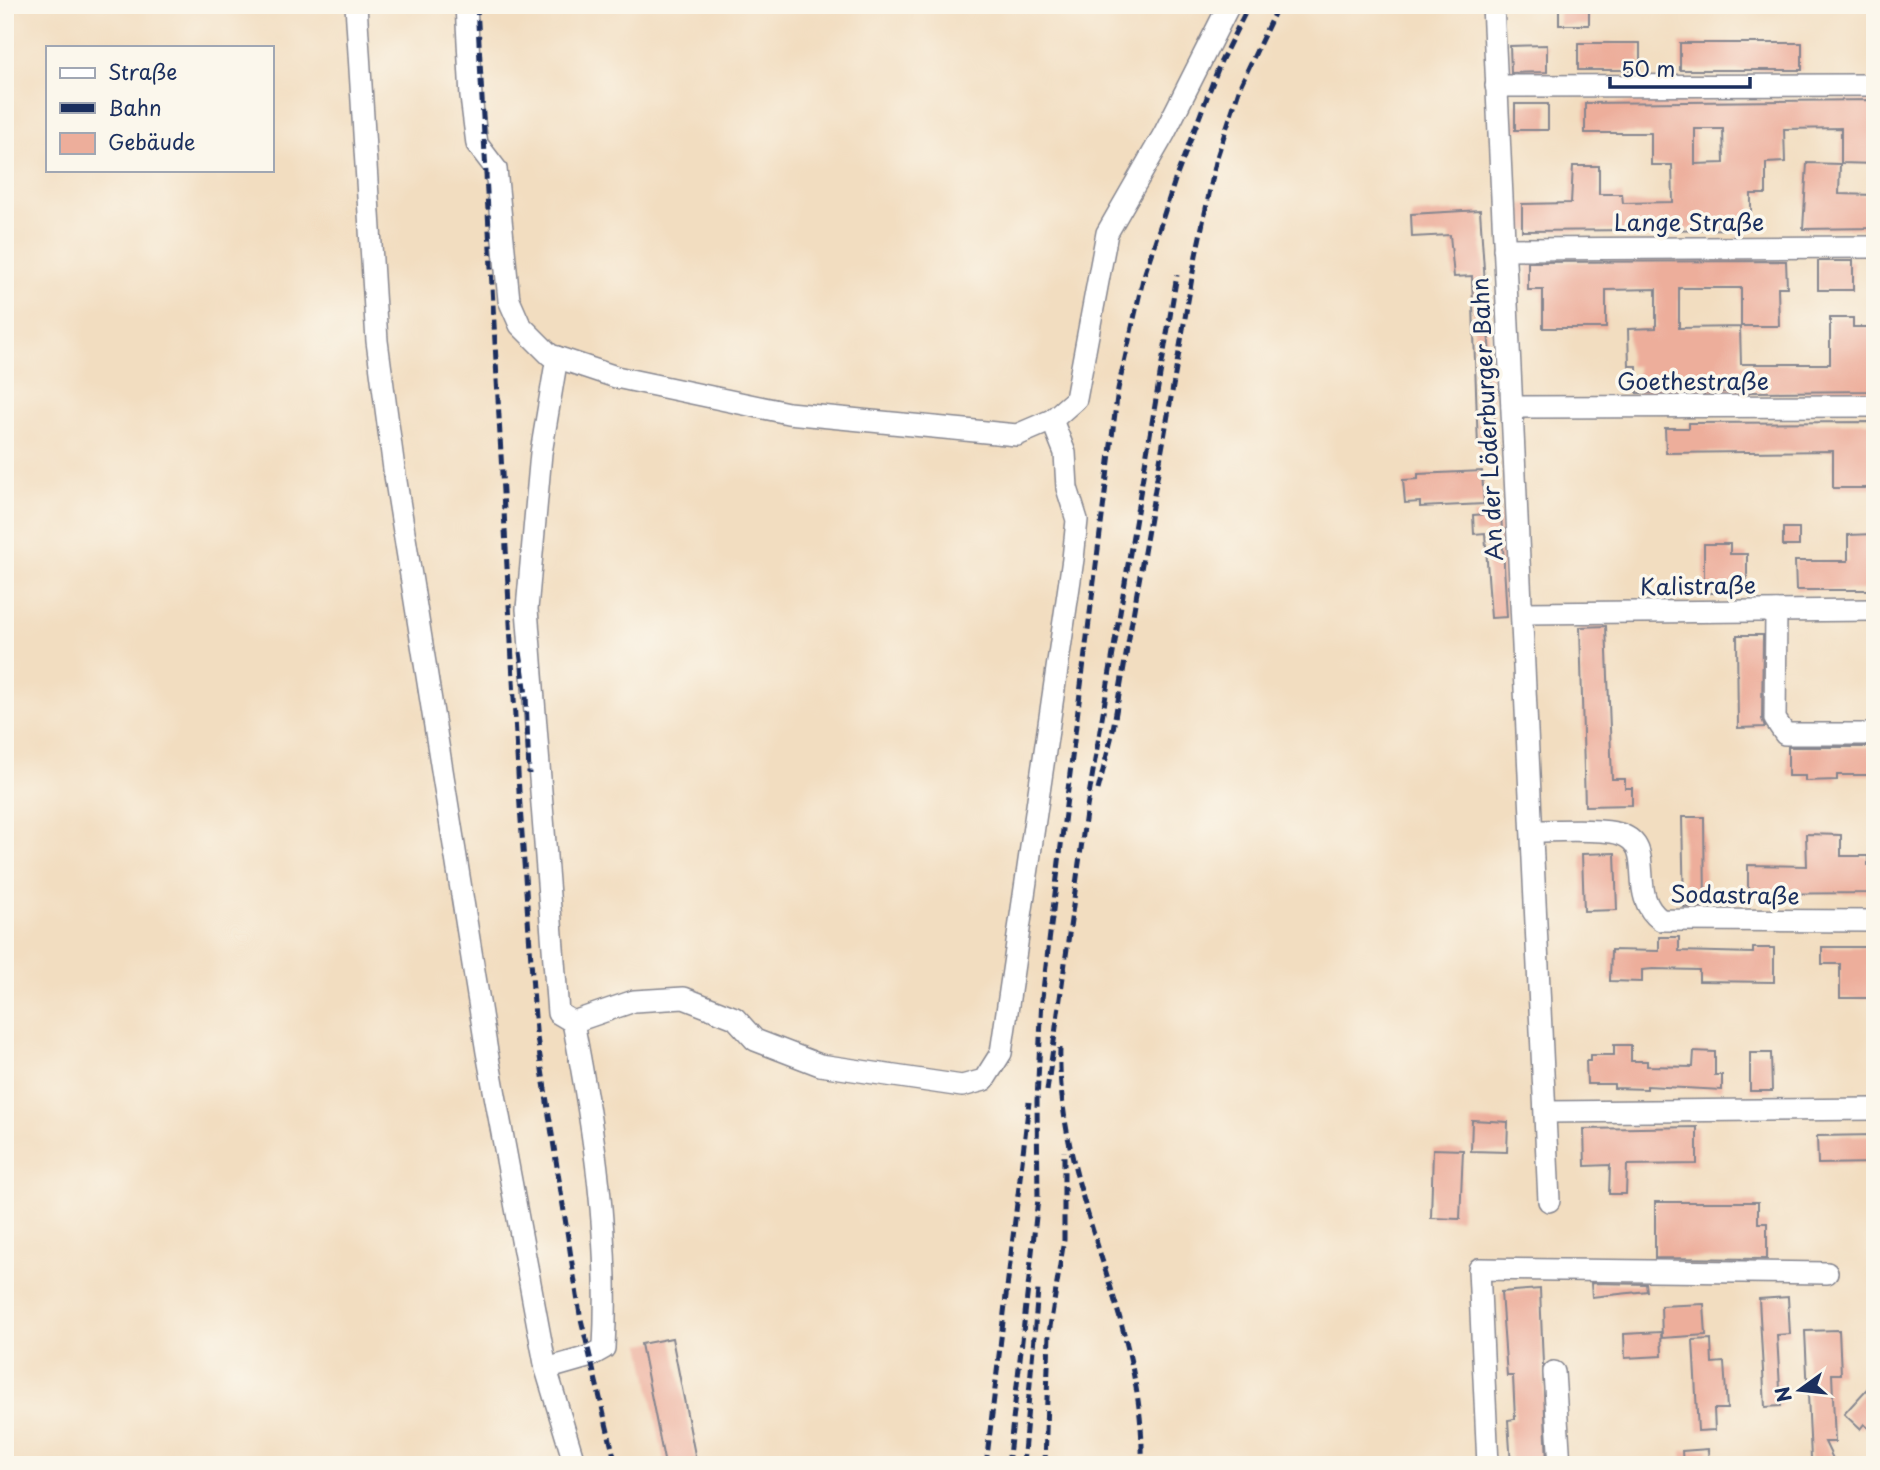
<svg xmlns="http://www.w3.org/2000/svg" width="1880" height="1470" font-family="'Playpen Sans',sans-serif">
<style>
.building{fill:#edae9b;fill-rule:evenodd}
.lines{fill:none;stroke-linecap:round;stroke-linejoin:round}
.minor-casing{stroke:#86868f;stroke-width:24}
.minor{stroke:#fff;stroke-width:21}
.rail{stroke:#1b2f5e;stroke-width:5;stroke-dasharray:10 5;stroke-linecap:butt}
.labels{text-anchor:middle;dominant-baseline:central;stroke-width:7;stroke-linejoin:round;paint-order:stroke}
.street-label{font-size:23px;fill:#1b2f5e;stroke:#fbf7ec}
</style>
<rect width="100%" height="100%" fill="#fbf7ec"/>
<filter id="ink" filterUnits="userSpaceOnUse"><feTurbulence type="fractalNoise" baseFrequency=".0143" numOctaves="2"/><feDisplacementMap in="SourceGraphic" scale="14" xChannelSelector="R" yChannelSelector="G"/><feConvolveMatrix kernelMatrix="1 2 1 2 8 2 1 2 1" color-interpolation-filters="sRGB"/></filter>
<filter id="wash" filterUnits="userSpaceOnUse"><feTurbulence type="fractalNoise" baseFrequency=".00686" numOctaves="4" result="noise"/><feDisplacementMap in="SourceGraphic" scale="28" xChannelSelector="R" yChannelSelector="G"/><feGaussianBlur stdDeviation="1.57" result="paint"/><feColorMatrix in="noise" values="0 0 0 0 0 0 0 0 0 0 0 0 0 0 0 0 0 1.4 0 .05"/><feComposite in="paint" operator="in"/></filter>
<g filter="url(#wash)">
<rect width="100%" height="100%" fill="#f2ddc0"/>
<g id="blocks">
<!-- building -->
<g class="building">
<path d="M1589,8v17h-30v-16z"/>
<rect x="1578" y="43" width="62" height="27"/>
<rect x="1680" y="43" width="122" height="27"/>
<path d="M1547,45v27l-36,1 -1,-27z"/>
<path d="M1875,100v64l-34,-1v-35l-57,1 1,33 -19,1v31h-15v35l-229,2v-27l49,-1 2,-37h26v28h23l1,9 50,-1 -1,-37h-21v-32h-66v-30zM1695,129h28l1,34 -29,1z"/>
<rect x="1515" y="104" width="33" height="26"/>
<path d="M1807,163l33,1 -1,30 36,1v33l-72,1z"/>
<path d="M1480,210l16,237 -18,1 -6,-172 -18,1 -4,-42 -38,2 -1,-23z"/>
<path d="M1786,261l1,26h-9l1,39h-38v-38h-62v40l61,-1 1,37h89v-46h23v9h21l1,64 -238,2v-27h-8l-1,-37 28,-1v-39l-50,1v38h-63v-38h-15v-28z"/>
<rect x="1818" y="261" width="35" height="29"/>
<path d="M1872,422l-1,52h4v14h-42v-37l-167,2 -1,-25h24v-5z"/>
<path d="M1482,471l2,33 -64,3v-5l-15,1 -2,-23 15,-1v-5z"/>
<path d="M1501,513l6,104 -16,1 -6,-85 -11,1 -1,-19z"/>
<rect x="1783" y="528" width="16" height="18"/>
<path d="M1875,534v56h-79l-1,-29h53v-26z"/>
<path d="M1704,544h26v10h17v39h-43z"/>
<path d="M1606,626l6,153h13v9h7v17l-47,1 -5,-179z"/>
<path d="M1737,635h26l-1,84 3,8 -27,1z"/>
<path d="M1788,747h87v28h-38v5l-32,1v-5h-17z"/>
<path d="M1682,817h22l1,90h-21z"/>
<path d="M1806,834l35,1v21h27v9h7v28l-127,1v-29l59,1z"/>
<path d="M1615,853l2,57 -33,1 -2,-57z"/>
<path d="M1659,937h20v14l74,2v-5h21v34l-75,-1v-11l-46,-1 -11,1v12l-32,-1 1,-31 48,1z"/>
<path d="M1822,947h51l-4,51h-29v-34h-18z"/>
<path d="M1614,1045h17v16h16v5l46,1 1,-16 21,1v23h7v15l-75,-4v3l-33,-1v-4h-27l-1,-23h4v-6h24z"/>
<path d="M1750,1053h21l1,38h-22z"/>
<path d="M1472,1120l36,2 -1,30 -36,-1z"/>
<path d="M1697,1127v37l-70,1 -1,29h-17l1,-29 -25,1 -1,-37z"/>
<path d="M1875,1135v28l-57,1 -1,-28z"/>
<path d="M1433,1149l30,1 -3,69 -29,-1z"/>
<path d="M1655,1202h103v21h9v36l-112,-1z"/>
<path d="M1591,1283l55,1 1,7 -55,6z"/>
<path d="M1540,1289l7,176h-36l-3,-45 7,-1 -2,-43h-6l-6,-84z"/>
<path d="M1788,1297l2,37 -13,1 4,71 -16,1 -6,-108z"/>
<path d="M1704,1304l2,31 -44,3 -1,-32z"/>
<path d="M1839,1330l2,44h-9l3,68h-10l11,23h-21l-4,-7 -6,-127z"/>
<path d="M1661,1332l1,24 -37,2 -1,-24z"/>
<path d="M672,1338l25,127h-32l-24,-121z"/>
<path d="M1711,1339l1,24 12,-1 3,47h-13l1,21 -17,1 -5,-91z"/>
<path d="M1875,1380v54l-11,-10 -4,5 -16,-15z"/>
<path d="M1708,1449l1,16h-26l-1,-14z"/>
</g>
</g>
</g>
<g filter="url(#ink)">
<use href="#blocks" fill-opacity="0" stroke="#86868f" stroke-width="2"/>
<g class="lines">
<!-- minor casing -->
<g class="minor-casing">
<g id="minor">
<path d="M356,5l21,336 17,128 93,583 59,317 29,96"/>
<path d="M466,5l5,92 6,47 19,25 13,131 11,25 30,30 66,22 172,36 229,22 35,-15 24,-21 31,-166 57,-99 65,-129"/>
<path d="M1493,5l56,1196"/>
<path d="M1496,86l379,-1"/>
<path d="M1504,249l371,-2"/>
<path d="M557,357l-16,96 -14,156 31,404 15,9 61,-21 50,-3 51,20 20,22 65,25 142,21 22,-6 17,-27 72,-494 4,-39 -10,-32 -2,-35 -13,-33"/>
<path d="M1512,407l363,-1"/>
<path d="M1776,611l-1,108 10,15h90"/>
<path d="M1522,613l353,-3"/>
<path d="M1532,831c22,0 69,-3 88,3 39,13 5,60 41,86l214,1"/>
<path d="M1546,1112l329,-3"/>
<path d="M546,1369l42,-12 16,-9c6,-111 -10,-218 -31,-326"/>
<path d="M1554,1372l6,93"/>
<path d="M1488,1465l-9,-196 348,4"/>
</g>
</g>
<!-- minor -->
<use href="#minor" class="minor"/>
<!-- rail -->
<g class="rail">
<path d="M477,5l42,787 17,239 44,284 36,150"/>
<path d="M520,652l6,43 3,79"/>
<path d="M1098,790l14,-55 84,-480 21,-98 24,-73 37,-79"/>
<path d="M1060,1048c-4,145 86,272 82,417"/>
<path d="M1047,1091l39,-278 91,-538"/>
<path d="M986,1465l43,-363"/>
<path d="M1008,1465l30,-266 -1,-98 5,-103 76,-609 25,-110 32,-99 46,-119 28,-56"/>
<path d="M1023,1465l15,-175"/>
<path d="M1045,1465l4,-132 15,-93v-89"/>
</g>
</g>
</g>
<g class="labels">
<!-- street labels -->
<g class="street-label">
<text x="1689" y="221">Lange Straße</text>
<text x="1693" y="380">Goethestraße</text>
<text transform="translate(1486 419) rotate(-93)">An der Löderburger Bahn</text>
<text transform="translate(1698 585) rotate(-1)">Kalistraße</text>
<text transform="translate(1735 894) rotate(1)">Sodastraße</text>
</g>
</g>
<!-- margin -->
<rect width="1880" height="1470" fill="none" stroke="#fbf7ec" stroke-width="28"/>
<!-- legend -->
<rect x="46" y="46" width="228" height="126" fill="#fbf7ec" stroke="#a1a7b3" stroke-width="2"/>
<rect x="60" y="68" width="35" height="10" fill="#ffffff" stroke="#a1a7b3" stroke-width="2"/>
<text x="108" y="80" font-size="21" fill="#1b2f5e">Straße</text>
<rect x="60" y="103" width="35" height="10" fill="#1b2f5e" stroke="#a1a7b3" stroke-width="2"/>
<text x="108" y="116" font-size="21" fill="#1b2f5e">Bahn</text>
<rect x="60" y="133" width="35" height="21" fill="#edae9b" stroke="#a1a7b3" stroke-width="2"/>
<text x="108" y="150" font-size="21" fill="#1b2f5e">Gebäude</text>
<!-- north arrow -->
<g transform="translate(1800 1390) rotate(255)" stroke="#fbf7ec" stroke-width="5" paint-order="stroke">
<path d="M0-5L12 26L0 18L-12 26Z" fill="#1b2f5e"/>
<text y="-10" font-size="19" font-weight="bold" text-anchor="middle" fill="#1b2f5e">N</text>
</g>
<!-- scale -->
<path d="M1610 77v10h140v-10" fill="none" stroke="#1b2f5e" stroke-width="3.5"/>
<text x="1621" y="77" font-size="21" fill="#1b2f5e" stroke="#fbf7ec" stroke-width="5" paint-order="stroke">50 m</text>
</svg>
